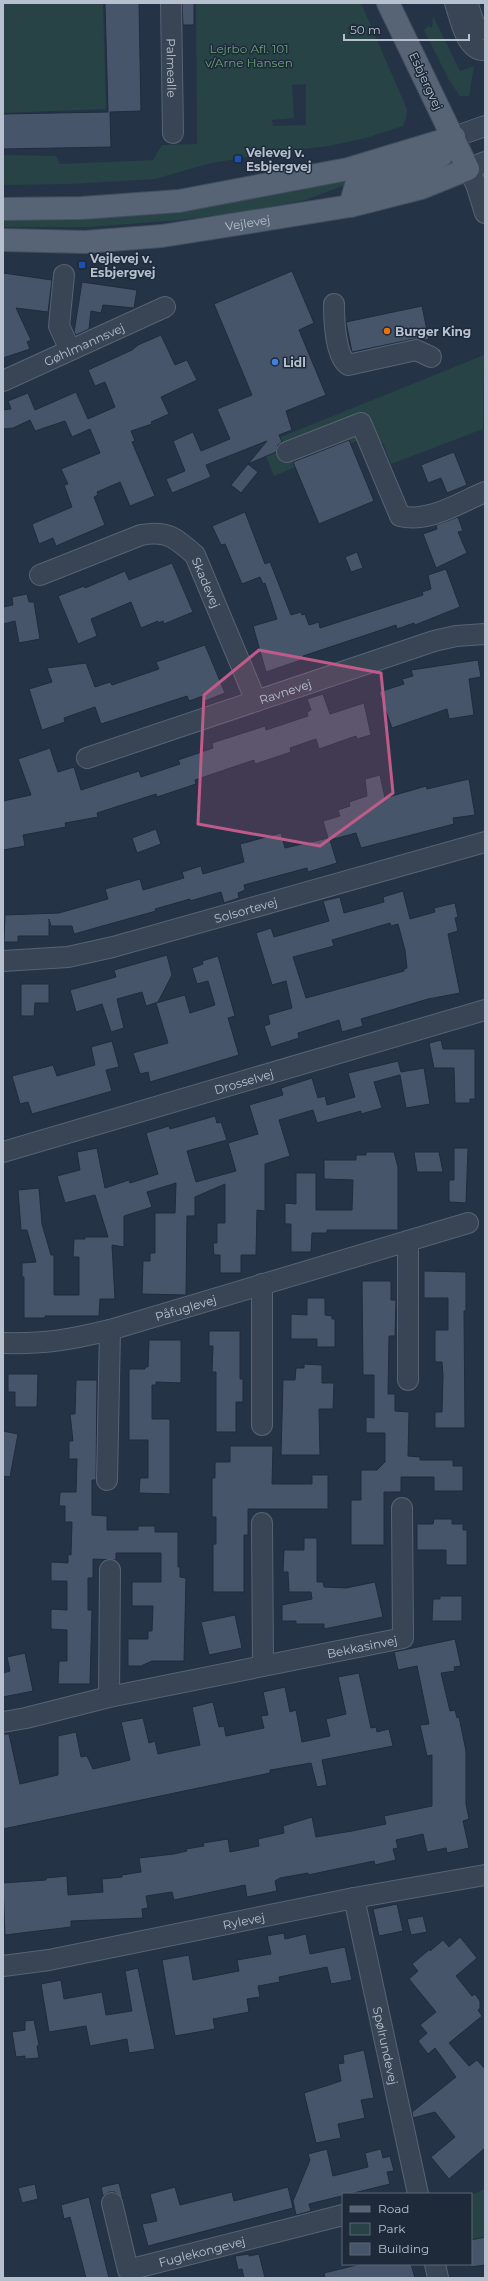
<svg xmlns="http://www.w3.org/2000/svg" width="488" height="2281" font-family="Montserrat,sans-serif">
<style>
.green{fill:#274346;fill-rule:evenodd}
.building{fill:#46556a;stroke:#202c3c;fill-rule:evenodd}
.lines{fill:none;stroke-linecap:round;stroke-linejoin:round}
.minor-casing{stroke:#586372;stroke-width:22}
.major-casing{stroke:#434e5e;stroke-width:24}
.minor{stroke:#394555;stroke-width:20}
.major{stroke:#576475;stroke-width:22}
.marked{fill:#be5b89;fill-opacity:0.2;stroke:#be5b89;stroke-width:3;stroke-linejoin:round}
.transit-dot{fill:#1a4fb4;stroke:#1e2a3a;stroke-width:1.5}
.food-dot{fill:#e8710a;stroke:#1e2a3a;stroke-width:1.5}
.shop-dot{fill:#3f7fe0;stroke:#1e2a3a;stroke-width:1.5}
.labels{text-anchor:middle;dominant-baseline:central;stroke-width:3;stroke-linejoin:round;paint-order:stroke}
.park-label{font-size:12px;fill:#6ca177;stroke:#1e2a3a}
.street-label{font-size:12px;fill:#b7c0ce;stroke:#1e2a3a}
.poi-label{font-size:12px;font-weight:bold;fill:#b7c0ce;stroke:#1e2a3a;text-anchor:start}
</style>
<rect width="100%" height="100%" fill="#243346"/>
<!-- green -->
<g class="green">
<path d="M3,3h100l3,106 -103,4z"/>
<path d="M196,3h165l46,106 -1,10 -3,7 -37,12 -37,8 -61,7 -61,11 -52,15 -83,5 -69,1v-30l53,1 4,8 93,-4 9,-15 35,-1zM306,84v41l-33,1 -1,-6 22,-2 -2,-33z"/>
<path d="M433,16l27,55 14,-5 -5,30h-9l-11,-16 -25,-50 4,-4 4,2z"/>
<path d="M344,179l9,3 -48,18 -51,10 -73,10 -92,7h-86v-8c115,3 230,-13 341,-40z"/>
<path d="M484,355l-1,74 -92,35 -8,-21 -23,5 -3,-7 -83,35 -13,-31z"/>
<path d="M485,2189v48l-14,3v-45z"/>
</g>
<!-- building -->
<g class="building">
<path d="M105,3h34l2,108 -31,1 1,35 -108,2v-35l105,-2z"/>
<path d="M182,3h12v22h-11z"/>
<path d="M292,271l22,52 -15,7 27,65 -40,16 6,19 -13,5 3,7 -4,3 -2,7 -28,12 19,-23 -61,24 5,12 -39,16 -6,-14 19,-8 -12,-30 20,-9 8,19 29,-12 -13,-30 35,-14 -38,-91z"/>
<path d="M3,273l49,7 -4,32 -32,-4 15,32 -4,2 3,7 -27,9z"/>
<path d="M82,282l55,8 -3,18 -31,-3 -2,8 -10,-2 -2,18 -13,6 -2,-3z"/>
<path d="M422,306l7,34 -15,-1 -62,13 -6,-30z"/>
<path d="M161,335l14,30 12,-5 10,20 -36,17 8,17 -18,8 1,2 -21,7 4,10 -3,1 23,54 -25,10 -10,-24 -23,10 1,3 -4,2 11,28 -49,21 -3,-8 -14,6 -7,-20 40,-17 -8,-22 4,-1 -7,-15 39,-16 -10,-24 -18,8 -7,-16 -30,10 -5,-11 -17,8 -10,1v-19l8,-1 -3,-8 20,-8 7,17 41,-18 12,27 27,-12 -10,-25 -10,4 -7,-16 44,-20 6,-5z"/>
<path d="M349,440l25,61 -55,23 -26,-62z"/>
<path d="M454,452l13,33 -20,8 -6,-15 -13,5 -7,-18z"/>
<path d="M248,464l10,8 -17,21 -10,-8z"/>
<path d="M245,512l20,52 5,-2 21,53 10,-3 1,3 3,-1 4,11 10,-3 1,6 103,-33 -1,-3 9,-3 -3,-14 18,-6 14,38 -45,18 -1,-2 -17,6 -1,-4 -93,31 1,3 -38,13 -13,-46 24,-7 -12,-36 -2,1 -3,-7 -18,7 -17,-40 -4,1 -9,-19z"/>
<path d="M458,517l5,14 -5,1 9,21 -31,15 -13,-34 14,-5 -1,-4z"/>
<path d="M357,552l6,16 -12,4 -6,-15z"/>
<path d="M172,563l21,49 -29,12 -1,-3 -5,2v-2l-17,7 -10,-26 -40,17 6,17 -19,8 -20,-48 26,-10 1,2 40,-17 4,9z"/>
<path d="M27,594l2,8h5l6,37 -21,4 -4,-22 -12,3v-17l10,-2 -1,-8z"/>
<path d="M205,645l20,48 -20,8 -2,-5 -14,5 -2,-5 -86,28 -6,-17 -31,11 1,4 -23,8 -13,-41 23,-7 -5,-14 39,-5 9,24 15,-5 2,3 47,-16 -3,-7z"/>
<path d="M478,660l3,17 -12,2 5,36 -25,4 -2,-10 -55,19 -13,-36 25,-8 -2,-5 11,-3 -2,-6z"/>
<path d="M323,694l7,20 34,-11 7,32 -14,4 -1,-3 -37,13 -3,-10 -26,9 1,4 -36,12 -1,-4 -59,20 1,4 -39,13 -1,-3 -59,19 1,4 -33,6 1,4 -43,8 2,11 -22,4v-49l28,-6 -13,-36 32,-11 8,24 16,-5 7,23 58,-19 2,6 39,-13 -2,-4 35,-12 -1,-5 53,-17 1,4 42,-14 -1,-4 4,-2 -4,-11z"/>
<path d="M380,775l5,23 41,-12 1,3 42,-10 6,36 -22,3 1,6 -93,24 -5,-15 -26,7 7,23 -29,9 -1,-4 -63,17 1,5 -7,3 1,5 -15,5 -3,-11 -31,9v-2l-35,10 1,2 -82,23 -2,-8h-21l-2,-7v17h-31v6h-14l1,-27 54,-2 49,-14 -3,-10 35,-10 3,11 41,-12 -2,-6 19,-6 2,8 41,-12 -4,-18 41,-11 4,15 43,-10 -5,-17 17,-5 -2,-6 12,-4 -1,-4 18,-6 -2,-17z"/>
<path d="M156,829l5,15 -24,9 -5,-15z"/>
<path d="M403,891l7,28 25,-7 -1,-4 21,-5 3,14 -3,1 3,13 -10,3 12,59 -32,6 -67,20 2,7 -21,6 -3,-12 -41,13 1,5 -28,9 -7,-21 6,-2 -2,-9 24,-7 -6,-27 -14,4 -16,-52 15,-5 3,9 55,-16 -6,-20 17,-4 4,16 40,-11 -1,-5zM390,923l1,3 7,-2 7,26 2,18 -3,1v2l-98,27 -13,-41 41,-11 -2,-6z"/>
<path d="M167,955l5,20 -14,27 -12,4 -4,-14 -25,7 7,29 -13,4 -9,-28 -26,8 -6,-22 46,-13 -2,-7z"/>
<path d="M218,956l17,60 -7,2 11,37 -89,27 -2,-10 -8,2 -7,-21 35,-10 -12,-40 29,-8 5,18 25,-8 -7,-24 -11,3 -5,-16 11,-4 -1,-3z"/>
<path d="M21,984h28v19h-14l-1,13h-13z"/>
<path d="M441,1040l2,9h32v50h-5v4h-15l-1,-35h-20l-5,-25z"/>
<path d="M112,1041l7,26 -13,3 6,21 -80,23 -4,-12 -8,2 -8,-28 41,-11 4,11 38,-11 -4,-18z"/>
<path d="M398,1061l3,11 23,-4 6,36 -24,4 -6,-33 -26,7 8,26 -21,6v-3l-44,12 -4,-13 -34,10 11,36 -25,8v47l-8,-1 -1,45h-15v18h-21v-18h-6l-1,-12h4v-20h8v-39l-30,13v19h-8l-1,79 -44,-1 1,-33h7v-8h5v-40h20l1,-30 -29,9 5,15 -28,9v31l-12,-2 3,54h-15l-1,17h-54v2h-21v-41h-2v-14l14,-1 -9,-32h-6l-3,-40 21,-2 3,36 9,31h3v40h25v-38h-6l1,-18h11v-2h23l-13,-42 -30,8 -8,-27 23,-6 -3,-18 20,-4 8,40 24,-8 1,3 28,-9 -12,-41 23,-7 1,3 45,-13 2,7 4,-1 6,18 -40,11 9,31 40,-11 -8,-28 30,-9 -9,-29 34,-10 -2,-7 31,-10 6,20 7,-2 2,9 28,-8 -7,-24z"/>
<path d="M454,1148h14l-2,55 -17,-1v-22h5z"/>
<path d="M366,1152h28l4,15v63h-71v3h-15l-1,19h-20v-28h-6v-21l11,1v-31h20v37h36l1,-30 -29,-1v-19h32v-5h10z"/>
<path d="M414,1152h25l4,20h-26z"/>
<path d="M424,1271l42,1v39h-2l1,117h-30v-16h7l1,-36 -1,-14h-7v-32h13v-32h-24z"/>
<path d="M362,1281h29v19h5l-1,36h-6l-1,58h7v17l14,1 -1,44 12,1v3h33v6h10v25h-29v-14h-33v15h-17v53h-33v-45h10v-30h16l8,-8v-29h-19v-16l8,1v-43h-11z"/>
<path d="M307,1298h18v17l7,1v3h3v28h-18v-8h-26v-25l16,1z"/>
<path d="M209,1331h31v48h3v23h-7v30h-20v-60h-4l1,-26h-4z"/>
<path d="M149,1340h32v43l-25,-1v3h-4v34h18v75l-31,-1 1,-15h8v-38h-19v-71h16v-2h3z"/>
<path d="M304,1364l18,1v18h12l-1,26h-14l1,46h-39l2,-75h12l1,-12h8z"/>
<path d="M8,1374h30l-1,33h-22v-15h-7z"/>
<path d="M76,1380h21l-1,100h-4v35l15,1v14h31v-4h17v6h23v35h2v10l6,1 -2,83h-32l-11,5h-13v-27h20v-8h4l1,-25h-21v-24h29v-29h-45v7l-23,-1v19h-5v32h4l-2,74h-32l1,-23h8v-31l-16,-1v-20l16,1v-29h-16v-19l17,1v-9l3,1 1,-33h-7v-16h-6l1,-14h16l1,-33h-8v-18h4l-3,-27h5z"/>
<path d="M3,1431l15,3 -8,43 -7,-1z"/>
<path d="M230,1446h43l-1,38h40v-9h16v34h-80v26h-4v57h-31v-48h3v-27h-4v-39h3v-16h15z"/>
<path d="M434,1519h18v5h11v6h4v35h-21v-15h-29v-26h16z"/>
<path d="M304,1538h13v44h6l1,5 22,1 29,-6 8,35 -59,12v-5h-28v-3h-14v-16l30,-6 -1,-7h-22l-1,-20h-5l1,-22h20z"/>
<path d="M440,1596h22v25h-30l1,-22h7z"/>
<path d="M235,1615l7,33 -33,7 -8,-33z"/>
<path d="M455,1639l6,27 -7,1 1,4 -14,2 9,38 5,-1 2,8 2,-1 7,34v53l3,15 -6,2 6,27 -22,5 -1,-5 -19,4 -4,-18 -27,6 2,8 -5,1 3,11 -21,5 -1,-4 -66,14v-2l-28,5 -5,3 2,10 -30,6 -2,-12 -71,15 -2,-8 -26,4 2,12 -6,1 1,9 -72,3v6l-66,8 -2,-52 43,-3v-2l21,-2 1,19 35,-3 -1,-13 20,-2v-2l19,-3 -2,-14 35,-4 13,-3 -1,-2 18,-3 -1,-3 25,-4 2,13 29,-6 -1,-7 26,-6 -1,-7 29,-9 4,20 36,-6 34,-7 -2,-8 48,-10v-51l-5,1 -7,-31 9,-1 -12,-58 -19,4 -4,-18z"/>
<path d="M25,1653l8,38 -30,6v-24l7,-2 -3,-14z"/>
<path d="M359,1673l12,55 5,-1 1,5 12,-3 4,17 -71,14 5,25 -10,2 -6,-24 -41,7v3l-267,56v-95h6l11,50 38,-9v-39l18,-4 5,25 6,-1 6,13 37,-9 -9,-38 22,-4 6,25 6,-2 3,13 42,-9 -8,-38 21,-5 6,25 5,-1 2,10 38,-8 -3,-12 7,-1 -5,-23 22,-5 5,25 6,-2 6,32 28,-6 -4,-17 20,-5 -8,-37z"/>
<path d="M397,1904l6,27 -24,5 -6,-27z"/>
<path d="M423,1916l4,16 -16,3 -4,-16z"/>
<path d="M284,1933l1,6 21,-5 4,20 35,-7 7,33 -21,4 -4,-17 -48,10 1,5 -22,4 2,11 -13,2 2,13 -36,7 2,10 -40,7 -13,-76 27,-5 4,25 46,-9 -2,-11 34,-6 -4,-18z"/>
<path d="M460,1937l17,21 -21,18 16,20 3,-2 5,7v7l-2,2 4,6 -33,27 20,23 8,-6 8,9v79l-36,31 -18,-22 24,-20 -20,-25 -22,6 -1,-6 44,-35 -21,-29 -7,6 -10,-13 9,-8 -7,-8 16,-13 -27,-33 9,-8 -6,-7 18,-15v2l13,-11 6,7z"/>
<path d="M138,1968l17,81 -26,4 -2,-14 -37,7 -4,-20 -37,6 -8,-48 20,-4 3,19 38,-7 4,23 26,-4 -7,-40z"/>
<path d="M34,2020l5,25 -2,1 2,12 -14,1v-3l-9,1 -4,-25 13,-2v-9z"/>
<path d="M364,2050l10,48 -13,2 4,18 -27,6 3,14 -25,5 -12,-50 37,-12 -3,-17 6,-1 -1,-8z"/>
<path d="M327,2149l6,27 35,-9 -3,-14 16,-4 2,9 7,-2 4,15 -7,1 3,12 -81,20 2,7 -15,4 -3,-14 17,-41 -2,-6z"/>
<path d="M119,2183l4,16 -8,-7h-6l-6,4 -2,-9z"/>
<path d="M35,2184l3,15 -16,4 -4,-15z"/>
<path d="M175,2187l5,18 52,-13 2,9 54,-14 5,21 -145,38 -6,-22 15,-3 -7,-27z"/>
<path d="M89,2197l9,37 11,44h-23l-16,-61 -6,2 -3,-14z"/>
<path d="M485,2237v28l-14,2v-27z"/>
<path d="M249,2254v2l10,-2 6,24h-21l-2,-9 -4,1 -3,-14z"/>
<path d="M361,2264h50l4,14h-90l-1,-5z"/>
</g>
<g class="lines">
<!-- minor casing -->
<g class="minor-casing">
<g id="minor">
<path id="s1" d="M171,3l2,130"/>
<path d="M455,3c5,14 11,49 30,47"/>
<path d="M468,5l6,18 5,7 6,-1"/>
<path d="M454,137l31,-11"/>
<path d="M485,162l-17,7 8,15 9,29"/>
<path d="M64,275l-5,51 11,24"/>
<path d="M334,304c0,15 1,52 14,61l68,-15 15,7"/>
<path id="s2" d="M3,381l162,-74"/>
<path d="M287,452l74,-29 39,93c29,7 59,-13 85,-24"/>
<path id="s3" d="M40,575l101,-40c26,-5 35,3 54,20l61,146"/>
<path id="s4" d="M87,758l347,-117 22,-5 29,-2"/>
<path id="s5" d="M3,961l65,-4 45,-10 372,-105"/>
<path id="s6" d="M3,1152l482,-142"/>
<path id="s7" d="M3,1343c42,1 66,-3 107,-13l358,-107"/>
<path d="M408,1380v-139"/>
<path d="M262,1425v-141"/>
<path d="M107,1480l3,-150"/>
<path d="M262,1523l1,142"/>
<path d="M109,1697l1,-127"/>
<path id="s8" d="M3,1722l23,-4 83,-21 294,-59 -1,-130"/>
<path id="s9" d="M354,1898l64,296"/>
<path id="s10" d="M3,1966l46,-6 305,-62 131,-23"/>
<path id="s11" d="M112,2203l16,67 215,-55"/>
<path d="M435,2264l3,14"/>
</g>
</g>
<!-- major casing -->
<g class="major-casing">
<g id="major">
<path d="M350,206l6,-21 69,-20 16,-9 13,-19"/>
<path d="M3,209l79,-1 97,-7 169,-32 106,-32"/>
<path id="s12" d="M3,240l82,2 77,-6 188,-30 71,-18 47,-19 -80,-166"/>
</g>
</g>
<!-- minor -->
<use href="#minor" class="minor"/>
<!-- major -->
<use href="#major" class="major"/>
</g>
<!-- marked area -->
<path class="marked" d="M259,650l122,23 12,120 -73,53 -122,-22 6,-129z"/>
<!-- markers -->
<g class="transit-dot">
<rect x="234" y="155" width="8" height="8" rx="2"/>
<rect x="78" y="261" width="8" height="8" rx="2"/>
</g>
<circle class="food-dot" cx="387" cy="331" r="4"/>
<circle class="shop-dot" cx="275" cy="362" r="4"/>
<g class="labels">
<!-- park labels -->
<g class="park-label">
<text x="249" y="48">Lejrbo Afl. 101<tspan x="249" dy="14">v/Arne Hansen</tspan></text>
</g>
<!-- street labels -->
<g class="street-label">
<text stroke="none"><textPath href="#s1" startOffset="65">Palmealle</textPath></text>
<text transform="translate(426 81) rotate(65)">Esbjergvej</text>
<text stroke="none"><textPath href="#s12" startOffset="246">Vejlevej</textPath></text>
<text stroke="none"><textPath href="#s2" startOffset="89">Gøhlmannsvej</textPath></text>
<text stroke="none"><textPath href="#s3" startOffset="199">Skadevej</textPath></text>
<text stroke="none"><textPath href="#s4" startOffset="209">Ravnevej</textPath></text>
<text stroke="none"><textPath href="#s5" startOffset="249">Solsortevej</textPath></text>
<text stroke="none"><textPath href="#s6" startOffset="251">Drosselvej</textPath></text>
<text stroke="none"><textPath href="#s7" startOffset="187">Påfuglevej</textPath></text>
<text stroke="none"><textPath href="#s8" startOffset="367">Bekkasinvej</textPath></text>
<text stroke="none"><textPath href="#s10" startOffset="245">Rylevej</textPath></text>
<text stroke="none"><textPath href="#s9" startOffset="151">Spølrundevej</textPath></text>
<text stroke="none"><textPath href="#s11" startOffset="145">Fuglekongevej</textPath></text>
</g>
<!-- poi labels -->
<g class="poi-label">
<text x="246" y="152">Velevej v.<tspan x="246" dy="14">Esbjergvej</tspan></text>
<text x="90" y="258">Vejlevej v.<tspan x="90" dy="14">Esbjergvej</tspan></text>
<text x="395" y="331">Burger King</text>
<text x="283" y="362">Lidl</text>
</g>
</g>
<!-- border -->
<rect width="488" height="2281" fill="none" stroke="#b7c0ce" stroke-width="8"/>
<!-- legend -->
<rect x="342" y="2193" width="130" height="72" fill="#1e2a3a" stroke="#5b6675"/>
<rect x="350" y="2206" width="20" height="6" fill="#576475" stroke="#5b6675"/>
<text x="378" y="2213" font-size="12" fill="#b7c0ce">Road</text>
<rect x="350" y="2223" width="20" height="12" fill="#274346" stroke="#5b6675"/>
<text x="378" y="2233" font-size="12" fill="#b7c0ce">Park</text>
<rect x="350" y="2243" width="20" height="12" fill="#46556a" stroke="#5b6675"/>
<text x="378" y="2253" font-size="12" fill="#b7c0ce">Building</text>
<!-- scale -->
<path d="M344 34v6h125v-6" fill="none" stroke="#b7c0ce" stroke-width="2"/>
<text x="350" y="34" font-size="12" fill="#b7c0ce" stroke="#1e2a3a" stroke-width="3" paint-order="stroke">50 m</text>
</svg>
